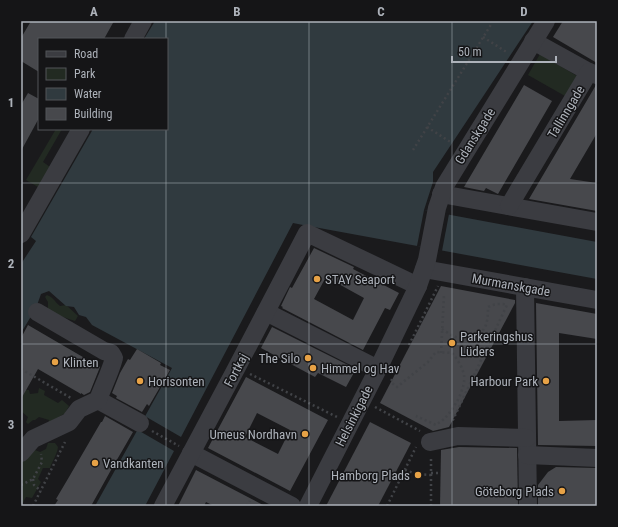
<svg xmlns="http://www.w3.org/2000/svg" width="618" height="527" font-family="'Roboto Condensed',sans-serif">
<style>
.green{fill:#222a22}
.water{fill:#303a3f}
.pier{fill:#1a1a1c}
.building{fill:#47484c;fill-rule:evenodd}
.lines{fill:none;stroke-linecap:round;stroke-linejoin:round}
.path{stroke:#414347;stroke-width:2.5;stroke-dasharray:2 3;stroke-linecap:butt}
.minor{stroke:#3b3c41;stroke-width:18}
.grid{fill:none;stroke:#adb2ba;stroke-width:1;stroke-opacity:0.55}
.poi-dot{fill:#e7a246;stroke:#151517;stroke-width:1.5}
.labels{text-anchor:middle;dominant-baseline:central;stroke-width:3;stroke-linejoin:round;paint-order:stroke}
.street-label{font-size:13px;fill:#adb2ba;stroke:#151517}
.poi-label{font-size:13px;fill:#adb2ba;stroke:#151517;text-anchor:start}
.neatline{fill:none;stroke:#adb2ba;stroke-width:1.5}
.grid-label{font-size:13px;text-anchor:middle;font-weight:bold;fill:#adb2ba}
</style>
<rect width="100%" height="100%" fill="#1a1a1c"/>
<!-- green -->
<g class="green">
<path d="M540,54l37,22 -12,20 -37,-21z"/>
<path d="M56,129h6l-19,33 7,5 -12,20 -12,-7z"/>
<path d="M47,295c6,2 8,7 13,11l6,-1 12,11 -3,5 -27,-9v-10l-3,-5z"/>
<path d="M39,388l6,3 -1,4 14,8 4,-3 7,6 -4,7 -17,12 1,-5 -10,-3 -4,3h-2l-5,4 -2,-2 2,-5 -7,-6v-14l4,-7h4l1,4 8,-1z"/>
<path d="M48,443h7l3,4c-1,8 -6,14 -8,21h-7l-5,11 3,3 -9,16 -6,-1 -5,9v-47l14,-9 5,2 6,-3z"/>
</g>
<!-- water -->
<path class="water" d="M155,21h378l-100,151v10l-9,28 173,32v37l-294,-54 -149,281h-59l77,-138 -80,-43 -6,-8 -7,-2 -5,-8 -8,-1 -17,-15 -8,3 -5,14 -15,25v-69l15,-23 -5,-4 62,-108h74v-90h-23z"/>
<!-- pier -->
<g class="pier">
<path d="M424,210l25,4 -7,37 -25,-5z"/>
<path d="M293,223l10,2 -148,281h-10l29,-55 -38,-22 7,-14 38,22z"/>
</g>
<!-- building -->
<g class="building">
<path d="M31,21h83l-10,18h-65v33l-18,-11v-23z"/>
<path d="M563,21h34v42l-44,-26z"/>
<path d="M524,85l28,16 -54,93 -12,-6 -2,3 -20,-4z"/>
<path d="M596,85h1v48l-27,46 27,4v28l-68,-12z"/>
<path d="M28,93l11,6v19l-18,33v-46z"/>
<path d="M314,248l40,19 -1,2 46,24 -9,17 -5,-2 -22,42 -81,-42 1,-1 -2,-1 9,-19 2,1zM326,277l38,21 -11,22 -39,-21z"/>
<path d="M441,286l74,14v3l-66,124 -16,4 -53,-28z"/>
<path d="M536,303l61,11v25l-38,-6v88l38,-1v26l-59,-1z"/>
<path d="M28,325l72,42 -10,25 -6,3 -3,-2v1l-43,-25 -17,30v-61z"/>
<path d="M272,327l84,42 -10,18 -28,-14 -3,4 -54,-29z"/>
<path d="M137,349l24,14 -1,2 10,5 -21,36 -2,-2 -5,8 -26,-14 1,-2 -5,-3 8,-20 8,-14 2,1z"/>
<path d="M246,377l82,43 -38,71 -82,-43zM257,413l33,17 -12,24 -33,-17z"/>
<path d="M105,416l28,16 -22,38 -20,36h-37l4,-6 -2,-1 13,-22 32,-55h1z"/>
<path d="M370,422l41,21 -33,63h-52z"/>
<path d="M459,447l58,1 1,58h-78l1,-56z"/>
<path d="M556,467l41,1v38h-59v-21l10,-13z"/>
<path d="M196,470l69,36h-51l-8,-4 -2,4h-26z"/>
</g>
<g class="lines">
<!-- path -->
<g class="path">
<path d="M483,37l25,16"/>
<path d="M427,127l25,16"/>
<path d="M413,150l79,-127"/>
<path d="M442,329c3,2 7,5 11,7 10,5 25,2 31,-7 4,-7 4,-15 4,-22 6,-3 13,-4 19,-2l-55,117"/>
<path d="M409,345l29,-59"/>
<path d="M441,353l3,-58"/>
<path d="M21,369l50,29"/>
<path d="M250,374l87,43"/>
<path d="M392,379l-1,3 6,5 31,-25 8,-10 16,1c5,6 10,13 12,22 2,13 -9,32 -18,42 -2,3 -7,5 -10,8l-20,-9"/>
<path d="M375,407l45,24"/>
<path d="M152,431l27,15"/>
<path d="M405,470l11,4 15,1"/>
<path d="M431,473h10"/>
<path d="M33,479l1,6 7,6"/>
<path d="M21,485l12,-6 9,-17 -1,-8"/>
<path d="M33,506l32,-64"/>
<path d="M247,506l3,-5"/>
<path d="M387,506l29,-59"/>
<path d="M431,506v-49"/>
</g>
<!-- minor -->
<g class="minor">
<path d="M133,39l10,-18"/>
<path d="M533,41l56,31 8,3"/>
<path d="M441,194l156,28"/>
<path d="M509,206l80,-134"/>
<path d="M21,234l60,-105"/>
<path d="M424,269l173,31"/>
<path d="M525,287l3,219"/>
<path d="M266,312l112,57"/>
<path d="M98,400l42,23"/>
<path d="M430,442l28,-6 69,2"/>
<path d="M21,453l12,-14 36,-17 10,-13 19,-9c5,-14 12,-27 16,-42l-3,-5 -7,-2 -67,-39"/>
<path d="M191,453l101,53"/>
<path d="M527,455l70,3"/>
<path d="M163,506l74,-139 70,-134 111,53"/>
<path d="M308,506l70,-137 40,-83 9,-26 10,-52 7,-21 102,-166"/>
</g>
</g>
<!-- grid -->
<path class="grid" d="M166,21v18M309,21v485M452,21v485M166,129v377M21,183h576M21,344h576"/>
<!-- markers -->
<g class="poi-dot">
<circle cx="317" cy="279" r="4"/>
<circle cx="452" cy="343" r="4"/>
<circle cx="308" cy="358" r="4"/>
<circle cx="55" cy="362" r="4"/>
<circle cx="313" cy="368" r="4"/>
<circle cx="140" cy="381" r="4"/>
<circle cx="546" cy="381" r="4"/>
<circle cx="305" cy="434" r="4"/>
<circle cx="95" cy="463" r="4"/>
<circle cx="418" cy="475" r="4"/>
<circle cx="562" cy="491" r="4"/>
</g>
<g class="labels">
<!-- street labels -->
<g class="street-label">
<text transform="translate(566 112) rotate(-59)">Tallinngade</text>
<text transform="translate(475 136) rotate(-58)">Gdanskgade</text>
<text transform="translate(511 285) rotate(10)">Murmanskgade</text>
<text transform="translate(236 370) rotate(-62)">Fortkaj</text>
<text transform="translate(354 416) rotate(-63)">Helsinkigade</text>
</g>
<!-- poi labels -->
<g class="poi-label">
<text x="325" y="279">STAY Seaport</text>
<text x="460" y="336">Parkeringshus<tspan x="460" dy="15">Lüders</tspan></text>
<text x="300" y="358" text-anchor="end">The Silo</text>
<text x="63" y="362">Klinten</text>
<text x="321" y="368">Himmel og Hav</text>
<text x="148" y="381">Horisonten</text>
<text x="538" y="381" text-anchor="end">Harbour Park</text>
<text x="297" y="434" text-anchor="end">Umeus Nordhavn</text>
<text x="103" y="463">Vandkanten</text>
<text x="410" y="475" text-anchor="end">Hamborg Plads</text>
<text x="554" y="491" text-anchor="end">Göteborg Plads</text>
</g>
</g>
<!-- border -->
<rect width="618" height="527" fill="none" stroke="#151517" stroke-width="44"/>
<!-- legend -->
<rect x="38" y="38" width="130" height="92" fill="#151517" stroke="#525458"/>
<rect x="46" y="51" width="20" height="6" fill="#3b3c41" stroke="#525458"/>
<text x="74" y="58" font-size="12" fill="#adb2ba">Road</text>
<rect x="46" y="68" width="20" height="12" fill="#222a22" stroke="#525458"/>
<text x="74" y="78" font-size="12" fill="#adb2ba">Park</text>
<rect x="46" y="88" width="20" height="12" fill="#303a3f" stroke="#525458"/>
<text x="74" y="98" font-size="12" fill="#adb2ba">Water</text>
<rect x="46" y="108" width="20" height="12" fill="#47484c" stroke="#525458"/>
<text x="74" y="118" font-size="12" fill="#adb2ba">Building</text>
<!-- scale -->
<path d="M452 56v6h104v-6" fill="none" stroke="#adb2ba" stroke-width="2"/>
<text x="458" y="56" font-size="12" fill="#adb2ba" stroke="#151517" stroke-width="3" paint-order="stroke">50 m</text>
<rect x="22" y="22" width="574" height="483" class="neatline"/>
<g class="grid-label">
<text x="94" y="16">A</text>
<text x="237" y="16">B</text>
<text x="381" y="16">C</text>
<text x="524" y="16">D</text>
<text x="11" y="107">1</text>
<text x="11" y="268">2</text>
<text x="11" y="429">3</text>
</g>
</svg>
